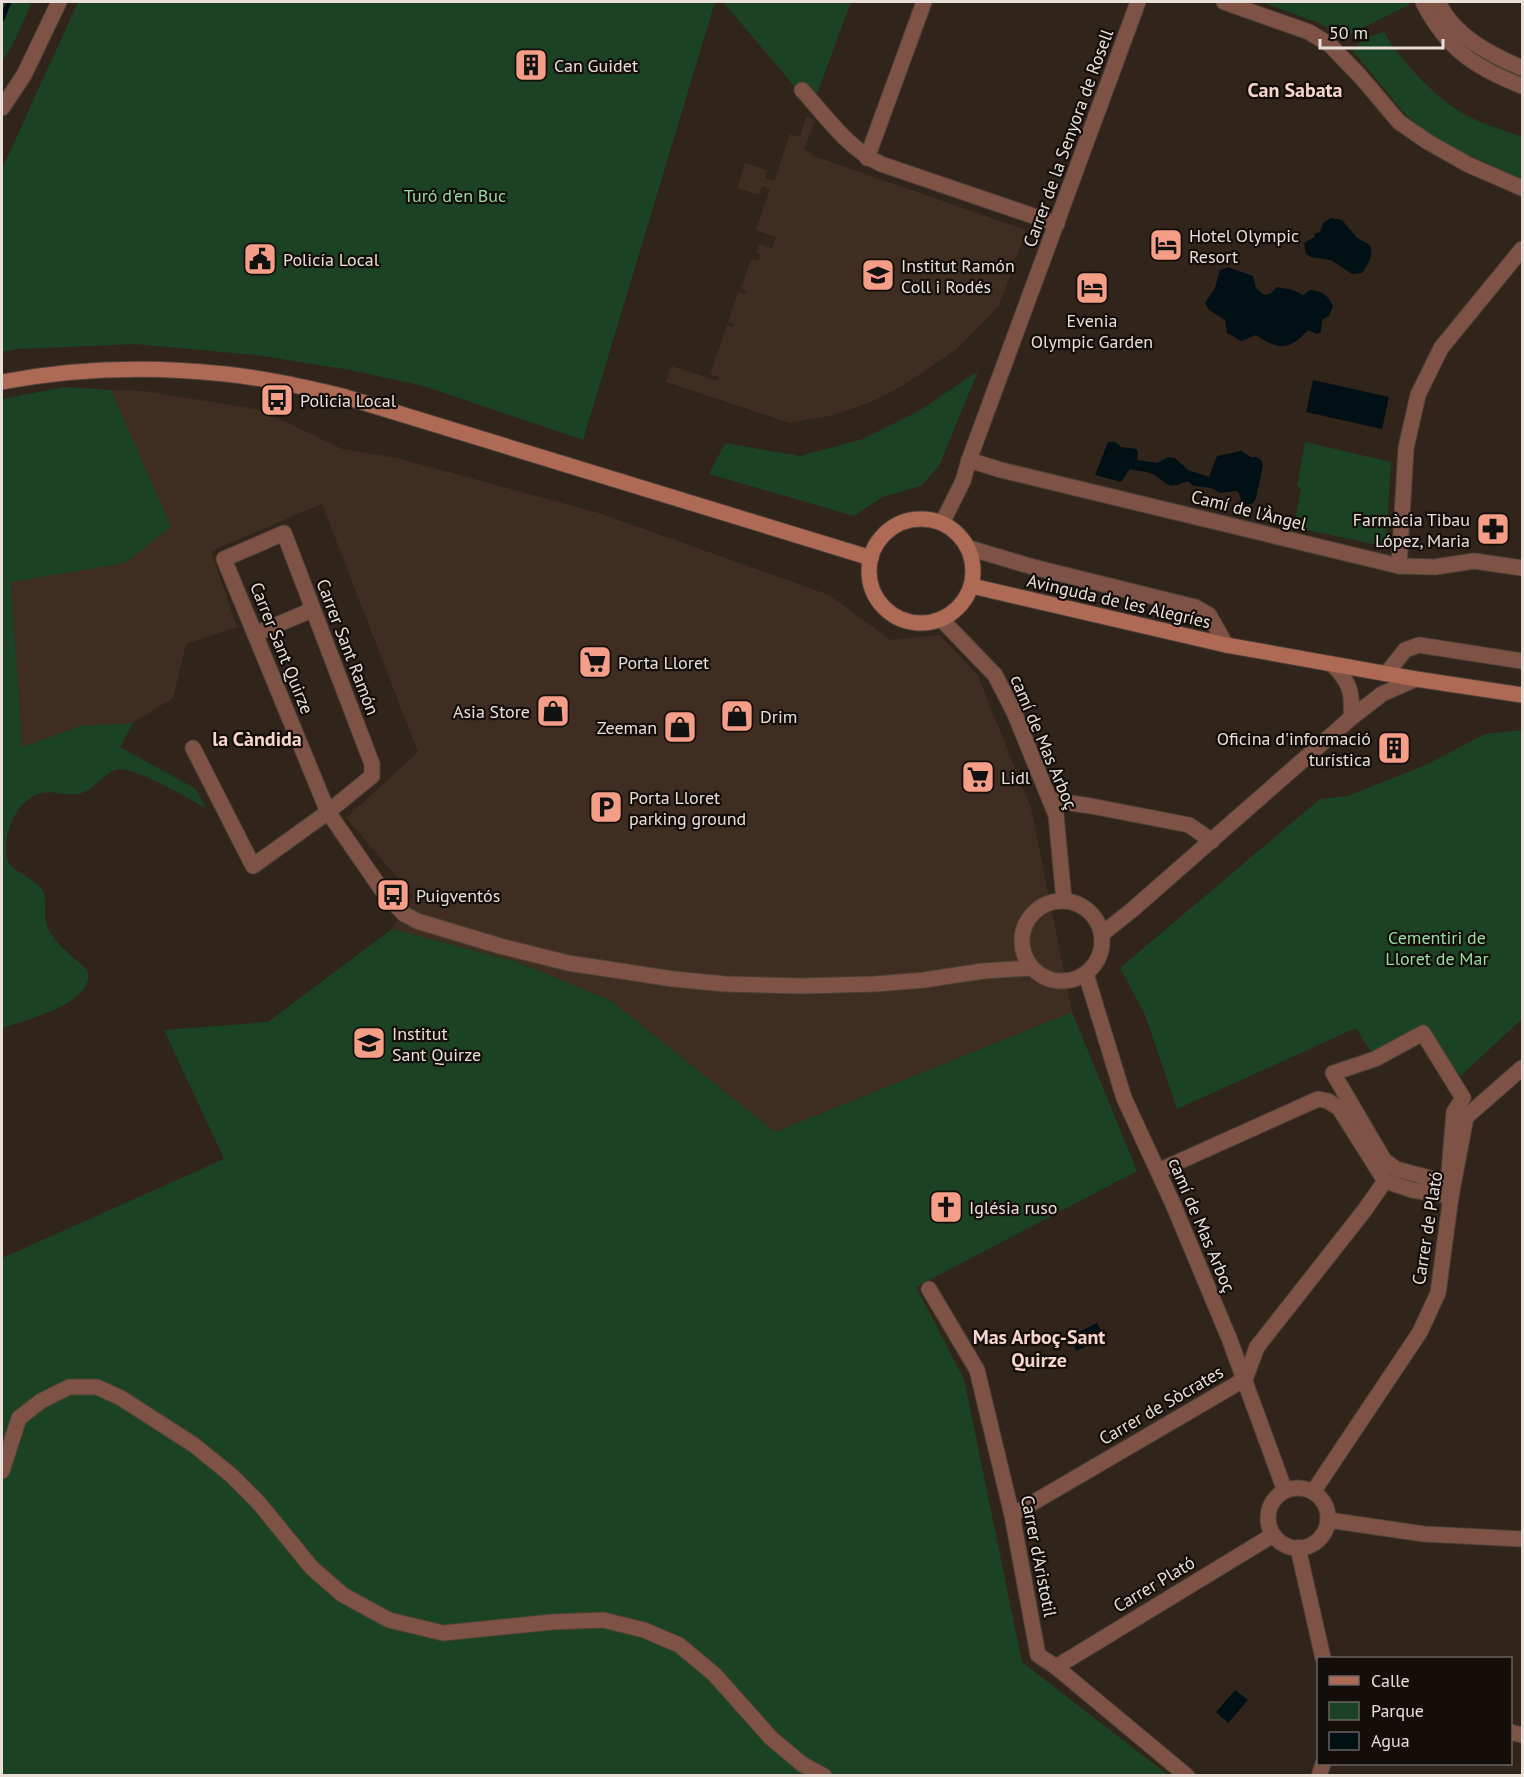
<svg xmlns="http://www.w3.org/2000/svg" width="1524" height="1777" font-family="'PT Sans',sans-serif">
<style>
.built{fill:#3f2d21}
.green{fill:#1b4323}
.water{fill:#001014}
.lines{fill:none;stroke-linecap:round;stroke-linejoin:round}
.stream{stroke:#001014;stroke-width:5}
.street-casing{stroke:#4e4239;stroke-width:17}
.secondary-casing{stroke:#4e4239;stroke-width:17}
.street{stroke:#7e5346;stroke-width:15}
.secondary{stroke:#af6a55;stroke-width:15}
.labels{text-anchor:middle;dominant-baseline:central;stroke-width:4.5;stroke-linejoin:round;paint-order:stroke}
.poi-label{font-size:18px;fill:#e8dfd9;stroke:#140e0b;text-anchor:start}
.street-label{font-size:18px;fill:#e8dfd9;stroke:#140e0b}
.park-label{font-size:18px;fill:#96dca1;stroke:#140e0b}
.neighbourhood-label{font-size:20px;font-weight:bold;fill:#f7d5cc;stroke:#140e0b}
</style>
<rect width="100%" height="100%" fill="#31241b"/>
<!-- built -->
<g class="built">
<path d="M806,117l9,3 -11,30 8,3 -1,2 215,75 -27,76 -41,42 -54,37 -33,17 -38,13 -43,8 -124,-41 5,-16 47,15 1,-4 -9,-3 17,-49 6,2 1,-3 -6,-2 10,-30 7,2 1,-4 -5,-2 10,-29 7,2 3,-7 -5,-2 3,-8 13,4 4,-11 -20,-7 14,-41 -8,-3 -3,9 -22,-7 8,-25 22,7 -2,8 9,3 16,-47 10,3z"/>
<path d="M111,390l34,1 116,19 81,39 55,9 202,55 230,82 62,45 49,-5 38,41 53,132 41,204 -297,120 -165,-132 -93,-38 -125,-33 21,-33 -67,-78 72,-66 -96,-248 -111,47 26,76 -51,17 -13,54 -40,25 -52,3 -59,21 -11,-166 114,-18 45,-36z"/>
</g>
<!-- green -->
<g class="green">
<path d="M2,2h30l-18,40 -12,20z"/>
<path d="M78,2h637l-132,438 -159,-54 -74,-16 -94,-15 -121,-11 -117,5 -16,3v-183z"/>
<path d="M723,2h128l-39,105z"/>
<path d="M1262,2h146l1,3 -65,32 -25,-14z"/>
<path d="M1384,32c12,23 45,58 66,73 20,16 49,23 72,32v42l-87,-39 -29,-25 -54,-65 15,-13z"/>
<path d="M978,371l-39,95 -18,20 -39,11 -28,19 -145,-42 16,-31 75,13 63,-17 54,-27z"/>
<path d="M64,387l47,3 60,137 -46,36 -114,19 11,165 59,-21 52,-3 -13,24 76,42 10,19c-17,-9 -75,-44 -91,-38 -14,6 -22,22 -38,24 -12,2 -24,-4 -36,-1 -25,6 -41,45 -33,69 8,12 27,16 35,29 5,9 0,21 3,31 4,20 28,34 41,48 11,32 -63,51 -85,58v-629z"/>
<path d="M1305,442l86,20 -5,78 -4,6 -88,-19 7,-39 -4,-2z"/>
<path d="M1522,730v289l-68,63 -30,-49 -49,26 -19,-31 -179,81 -32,-94 -25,-47 200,-169 28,-3 78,-31 59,-31z"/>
<path d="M392,929l125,33 93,38 165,132 297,-120 65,159 -221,116 48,92 58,283 146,113h-1166v-517l222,-99 -60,-129 104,-8z"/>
</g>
<!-- water -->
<g class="water">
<path d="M1331,218l11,2 15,18 13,7c4,10 -2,20 -8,28l-10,1 -21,-14 -20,-3 -5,-3 -2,-11 11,-6 -1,-3 6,-2 3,-9z"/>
<path d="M1228,267l25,9 3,12 8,7 6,-1 7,-7 16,3 10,5 7,-5c12,1 19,6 23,16l-4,10c-10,4 -6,7 -8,16l-4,2 -9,-4c-19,21 -30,20 -52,5l-15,6 -14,-8 -2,-13 -16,-10 -4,-7 10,-15 5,-18z"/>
<path d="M1313,380l76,17 -7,32 -76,-17z"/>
<path d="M1108,442h7l6,5 15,2 2,3 -1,8 20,3 11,-6 7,1 13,12 21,7 8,-21 24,-5 10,6h5l5,3 2,5 -7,33 -3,5 -7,2 -4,-2 -3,-10 -3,-2 -16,2 -9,-5 -17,-2 -7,-5c-23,11 -20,-1 -37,-8 -6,-2 -14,-2 -20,-4l-9,13 -26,-7z"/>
<path d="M1097,1323l7,15 -28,13 -6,-15z"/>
<path d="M1235,1690l13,10 -20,23 -12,-11z"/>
</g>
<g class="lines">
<!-- stream -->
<path class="stream" d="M2,19l7,-17"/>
<!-- street casing -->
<g class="street-casing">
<g id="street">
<path d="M1224,2l85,30 21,13 30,31 39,46 29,20 41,23 53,23"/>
<path d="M1423,2c24,47 51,65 99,84"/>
<path d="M1438,2c16,34 51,52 84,66"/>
<path d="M802,90c24,26 46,59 79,74l176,60"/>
<path d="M2,108l22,-33 35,-73"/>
<path d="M867,158l57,-156"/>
<path d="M969,460l32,10 398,96 36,1 39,-6 48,7"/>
<path d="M942,523l21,-42 6,-21 169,-458"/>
<path d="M969,548l64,19 162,40 14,8 17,30"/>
<path d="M1399,566l7,-118 12,-53 23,-47 81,-99"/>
<path d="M941,619l54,56 19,37 42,103 8,85"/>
<path d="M255,634l57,-24"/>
<path d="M1332,664c18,18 21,29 19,54"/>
<path d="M1387,673l18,-23 14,-5 103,16"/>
<path d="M193,748l60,118 75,-54 44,-36v-12l-88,-231 -60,26 104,253 56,81 20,21 13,7 83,25 68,17 105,16 52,5 76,2 74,-2 49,-4 59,-9 49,-3"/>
<path d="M1050,800l41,6 98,19 23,16"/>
<circle cx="1062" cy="941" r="40"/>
<path d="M1102,934l30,-24 219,-192 31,-24 34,-15"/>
<path d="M1086,974l38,124 49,106 56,134 56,153"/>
<path d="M1423,1033l40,65 -9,14 -5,61 -5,6 -7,1 -41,-11 -12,-9 -51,-87 42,-14z"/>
<path d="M1158,1171l160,-72 10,2 11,7 46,73 27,9 39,6"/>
<path d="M929,1289l48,81 35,145 26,140 18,12 131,109"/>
<path d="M2,1471l17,-53 22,-17 28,-14h28l24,11 73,47 37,30 27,27 54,66 31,27 46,25 54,13 109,-11 51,-2 41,10 35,15 35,29 57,64 31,26 22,12"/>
<circle cx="1298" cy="1518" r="30"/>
<path d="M1313,1492l107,-160 18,-39 13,-97 15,-79 56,-49"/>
<path d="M1012,1515l233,-136 12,-32 107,-136 21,-30"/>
<path d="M1328,1520l96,14 98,5"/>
<path d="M1298,1548l25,110"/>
<path d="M1056,1667l217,-132"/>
<path d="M1510,1732l12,3"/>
<path d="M1319,1776l4,-12"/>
</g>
</g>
<!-- secondary casing -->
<g class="secondary-casing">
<g id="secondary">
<path d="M2,382c73,-14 149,-16 223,-8 40,4 79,13 117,22l529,162"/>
<circle cx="921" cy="571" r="52"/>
<path d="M972,586l254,59 190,34 106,16"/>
</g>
</g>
<!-- street -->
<use href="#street" class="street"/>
<!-- secondary -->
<use href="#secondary" class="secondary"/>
</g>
<!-- icons -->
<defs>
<g id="building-square" transform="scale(1.725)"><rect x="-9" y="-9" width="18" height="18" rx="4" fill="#f49e88" stroke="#140e0b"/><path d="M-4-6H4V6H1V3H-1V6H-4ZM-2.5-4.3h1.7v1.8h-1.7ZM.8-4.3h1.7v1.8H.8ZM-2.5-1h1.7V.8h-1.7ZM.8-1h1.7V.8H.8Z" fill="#111"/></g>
<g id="hotel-square" transform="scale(1.725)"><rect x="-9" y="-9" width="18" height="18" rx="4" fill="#f49e88" stroke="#140e0b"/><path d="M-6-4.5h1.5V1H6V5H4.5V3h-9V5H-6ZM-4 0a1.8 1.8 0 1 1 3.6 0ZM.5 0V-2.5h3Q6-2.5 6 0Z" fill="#111"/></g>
<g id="civic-square" transform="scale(1.725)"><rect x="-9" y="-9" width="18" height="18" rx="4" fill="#f49e88" stroke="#140e0b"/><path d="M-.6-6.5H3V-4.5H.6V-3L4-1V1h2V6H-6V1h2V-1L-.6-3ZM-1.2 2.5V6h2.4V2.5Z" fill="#111"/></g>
<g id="school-square" transform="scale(1.725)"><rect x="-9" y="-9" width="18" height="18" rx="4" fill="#f49e88" stroke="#140e0b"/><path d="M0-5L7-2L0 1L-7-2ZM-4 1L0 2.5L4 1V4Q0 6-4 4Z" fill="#111"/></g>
<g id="bus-square" transform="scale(1.725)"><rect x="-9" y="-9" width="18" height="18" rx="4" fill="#f49e88" stroke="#140e0b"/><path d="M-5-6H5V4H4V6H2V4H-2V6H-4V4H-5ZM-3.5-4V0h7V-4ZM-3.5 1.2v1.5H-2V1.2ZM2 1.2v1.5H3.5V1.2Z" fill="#111"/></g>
<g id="pharmacy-square" transform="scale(1.725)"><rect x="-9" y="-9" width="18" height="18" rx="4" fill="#f49e88" stroke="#140e0b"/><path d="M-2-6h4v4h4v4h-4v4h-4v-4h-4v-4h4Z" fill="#111"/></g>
<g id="supermarket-square" transform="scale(1.725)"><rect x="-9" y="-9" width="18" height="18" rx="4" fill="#f49e88" stroke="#140e0b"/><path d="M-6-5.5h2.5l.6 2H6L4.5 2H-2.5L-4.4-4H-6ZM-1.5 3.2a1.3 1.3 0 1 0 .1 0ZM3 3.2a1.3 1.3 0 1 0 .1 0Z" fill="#111"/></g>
<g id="shop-square" transform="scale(1.725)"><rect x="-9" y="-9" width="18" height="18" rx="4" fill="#f49e88" stroke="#140e0b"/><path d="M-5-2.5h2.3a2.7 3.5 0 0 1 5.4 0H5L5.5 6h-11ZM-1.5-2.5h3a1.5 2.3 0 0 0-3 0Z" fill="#111"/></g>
<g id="parking-square" transform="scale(1.725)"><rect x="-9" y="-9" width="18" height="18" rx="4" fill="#f49e88" stroke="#140e0b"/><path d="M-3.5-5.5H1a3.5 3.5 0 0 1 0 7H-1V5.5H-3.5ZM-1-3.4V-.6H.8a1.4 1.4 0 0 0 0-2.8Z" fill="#111"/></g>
<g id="church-square" transform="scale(1.725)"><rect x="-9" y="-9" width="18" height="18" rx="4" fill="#f49e88" stroke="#140e0b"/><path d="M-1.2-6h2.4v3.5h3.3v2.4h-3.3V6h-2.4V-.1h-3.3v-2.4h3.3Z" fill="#111"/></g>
</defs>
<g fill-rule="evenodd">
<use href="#building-square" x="531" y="65"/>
<use href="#hotel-square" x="1166" y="245"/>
<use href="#civic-square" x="260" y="259"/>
<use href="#school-square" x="878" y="275"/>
<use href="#hotel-square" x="1092" y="288"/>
<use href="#bus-square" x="277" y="400"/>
<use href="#pharmacy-square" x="1493" y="529"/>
<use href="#supermarket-square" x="595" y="662"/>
<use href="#shop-square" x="553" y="711"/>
<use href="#shop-square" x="737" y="716"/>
<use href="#shop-square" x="680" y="727"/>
<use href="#building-square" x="1394" y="748"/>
<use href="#supermarket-square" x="978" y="777"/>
<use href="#parking-square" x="606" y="807"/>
<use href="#bus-square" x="393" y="895"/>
<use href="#school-square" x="369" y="1043"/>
<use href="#church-square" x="946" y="1207"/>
</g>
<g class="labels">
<!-- poi labels -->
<g class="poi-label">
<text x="554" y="65">Can Guidet</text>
<text x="1189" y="235">Hotel Olympic<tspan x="1189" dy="21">Resort</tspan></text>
<text x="283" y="259">Policía Local</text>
<text x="901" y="265">Institut Ramón<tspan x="901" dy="21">Coll i Rodés</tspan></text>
<text x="1092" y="320" text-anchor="middle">Evenia<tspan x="1092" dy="21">Olympic Garden</tspan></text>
<text x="300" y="400">Policia Local</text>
<text x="1470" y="519" text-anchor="end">Farmàcia Tibau<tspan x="1470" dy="21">López, Maria</tspan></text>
<text x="618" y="662">Porta Lloret</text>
<text x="530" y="711" text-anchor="end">Asia Store</text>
<text x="760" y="716">Drim</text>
<text x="657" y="727" text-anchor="end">Zeeman</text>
<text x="1371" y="738" text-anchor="end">Oficina d'informació<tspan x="1371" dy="21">turística</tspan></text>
<text x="1001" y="777">Lidl</text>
<text x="629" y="797">Porta Lloret<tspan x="629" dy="21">parking ground</tspan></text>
<text x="416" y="895">Puigventós</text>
<text x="392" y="1033">Institut<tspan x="392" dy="21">Sant Quirze</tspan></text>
<text x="969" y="1207">Iglésia ruso</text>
</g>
<!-- street labels -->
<g class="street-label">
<text transform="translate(1068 138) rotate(-70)">Carrer de la Senyora de Rosell</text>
<text transform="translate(1249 510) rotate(14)">Camí de l'Àngel</text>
<text transform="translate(1119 601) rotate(13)">Avinguda de les Alegríes</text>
<text transform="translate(348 647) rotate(69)">Carrer Sant Ramón</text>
<text transform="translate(282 648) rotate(68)">Carrer Sant Quirze</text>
<text transform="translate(1044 742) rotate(67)">camí de Mas Arboç</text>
<text transform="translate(1202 1225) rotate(67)">camí de Mas Arboç</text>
<text transform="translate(1427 1228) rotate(-81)">Carrer de Plató</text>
<text transform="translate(1161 1405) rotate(-30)">Carrer de Sòcrates</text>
<text transform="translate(1039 1556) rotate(79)">Carrer d'Aristotil</text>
<text transform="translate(1154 1584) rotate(-31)">Carrer Plató</text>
</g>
<!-- park labels -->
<g class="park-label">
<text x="455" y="195">Turó d'en Buc</text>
<text x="1437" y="937">Cementiri de<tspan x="1437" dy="21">Lloret de Mar</tspan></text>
</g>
<!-- neighbourhood labels -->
<g class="neighbourhood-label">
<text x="1295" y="90">Can Sabata</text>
<text x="257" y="739">la Càndida</text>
<text x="1039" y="1337">Mas Arboç-Sant<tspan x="1039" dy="23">Quirze</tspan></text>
</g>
</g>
<!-- border -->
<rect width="1524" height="1777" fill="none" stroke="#e8dfd9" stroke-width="6"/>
<!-- legend -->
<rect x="1317" y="1657" width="195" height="108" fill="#140e0b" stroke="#69625d" stroke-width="1.5"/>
<rect x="1329" y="1676" width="30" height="9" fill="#af6a55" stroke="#69625d" stroke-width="1.5"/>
<text x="1371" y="1687" font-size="18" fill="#e8dfd9">Calle</text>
<rect x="1329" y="1702" width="30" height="18" fill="#1b4323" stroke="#69625d" stroke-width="1.5"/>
<text x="1371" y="1717" font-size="18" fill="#e8dfd9">Parque</text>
<rect x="1329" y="1732" width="30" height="18" fill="#001014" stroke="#69625d" stroke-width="1.5"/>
<text x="1371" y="1747" font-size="18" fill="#e8dfd9">Agua</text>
<!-- scale -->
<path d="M1320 39v9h123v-9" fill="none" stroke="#e8dfd9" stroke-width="3"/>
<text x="1329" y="39" font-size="18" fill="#e8dfd9" stroke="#140e0b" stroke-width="4.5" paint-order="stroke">50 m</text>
</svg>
